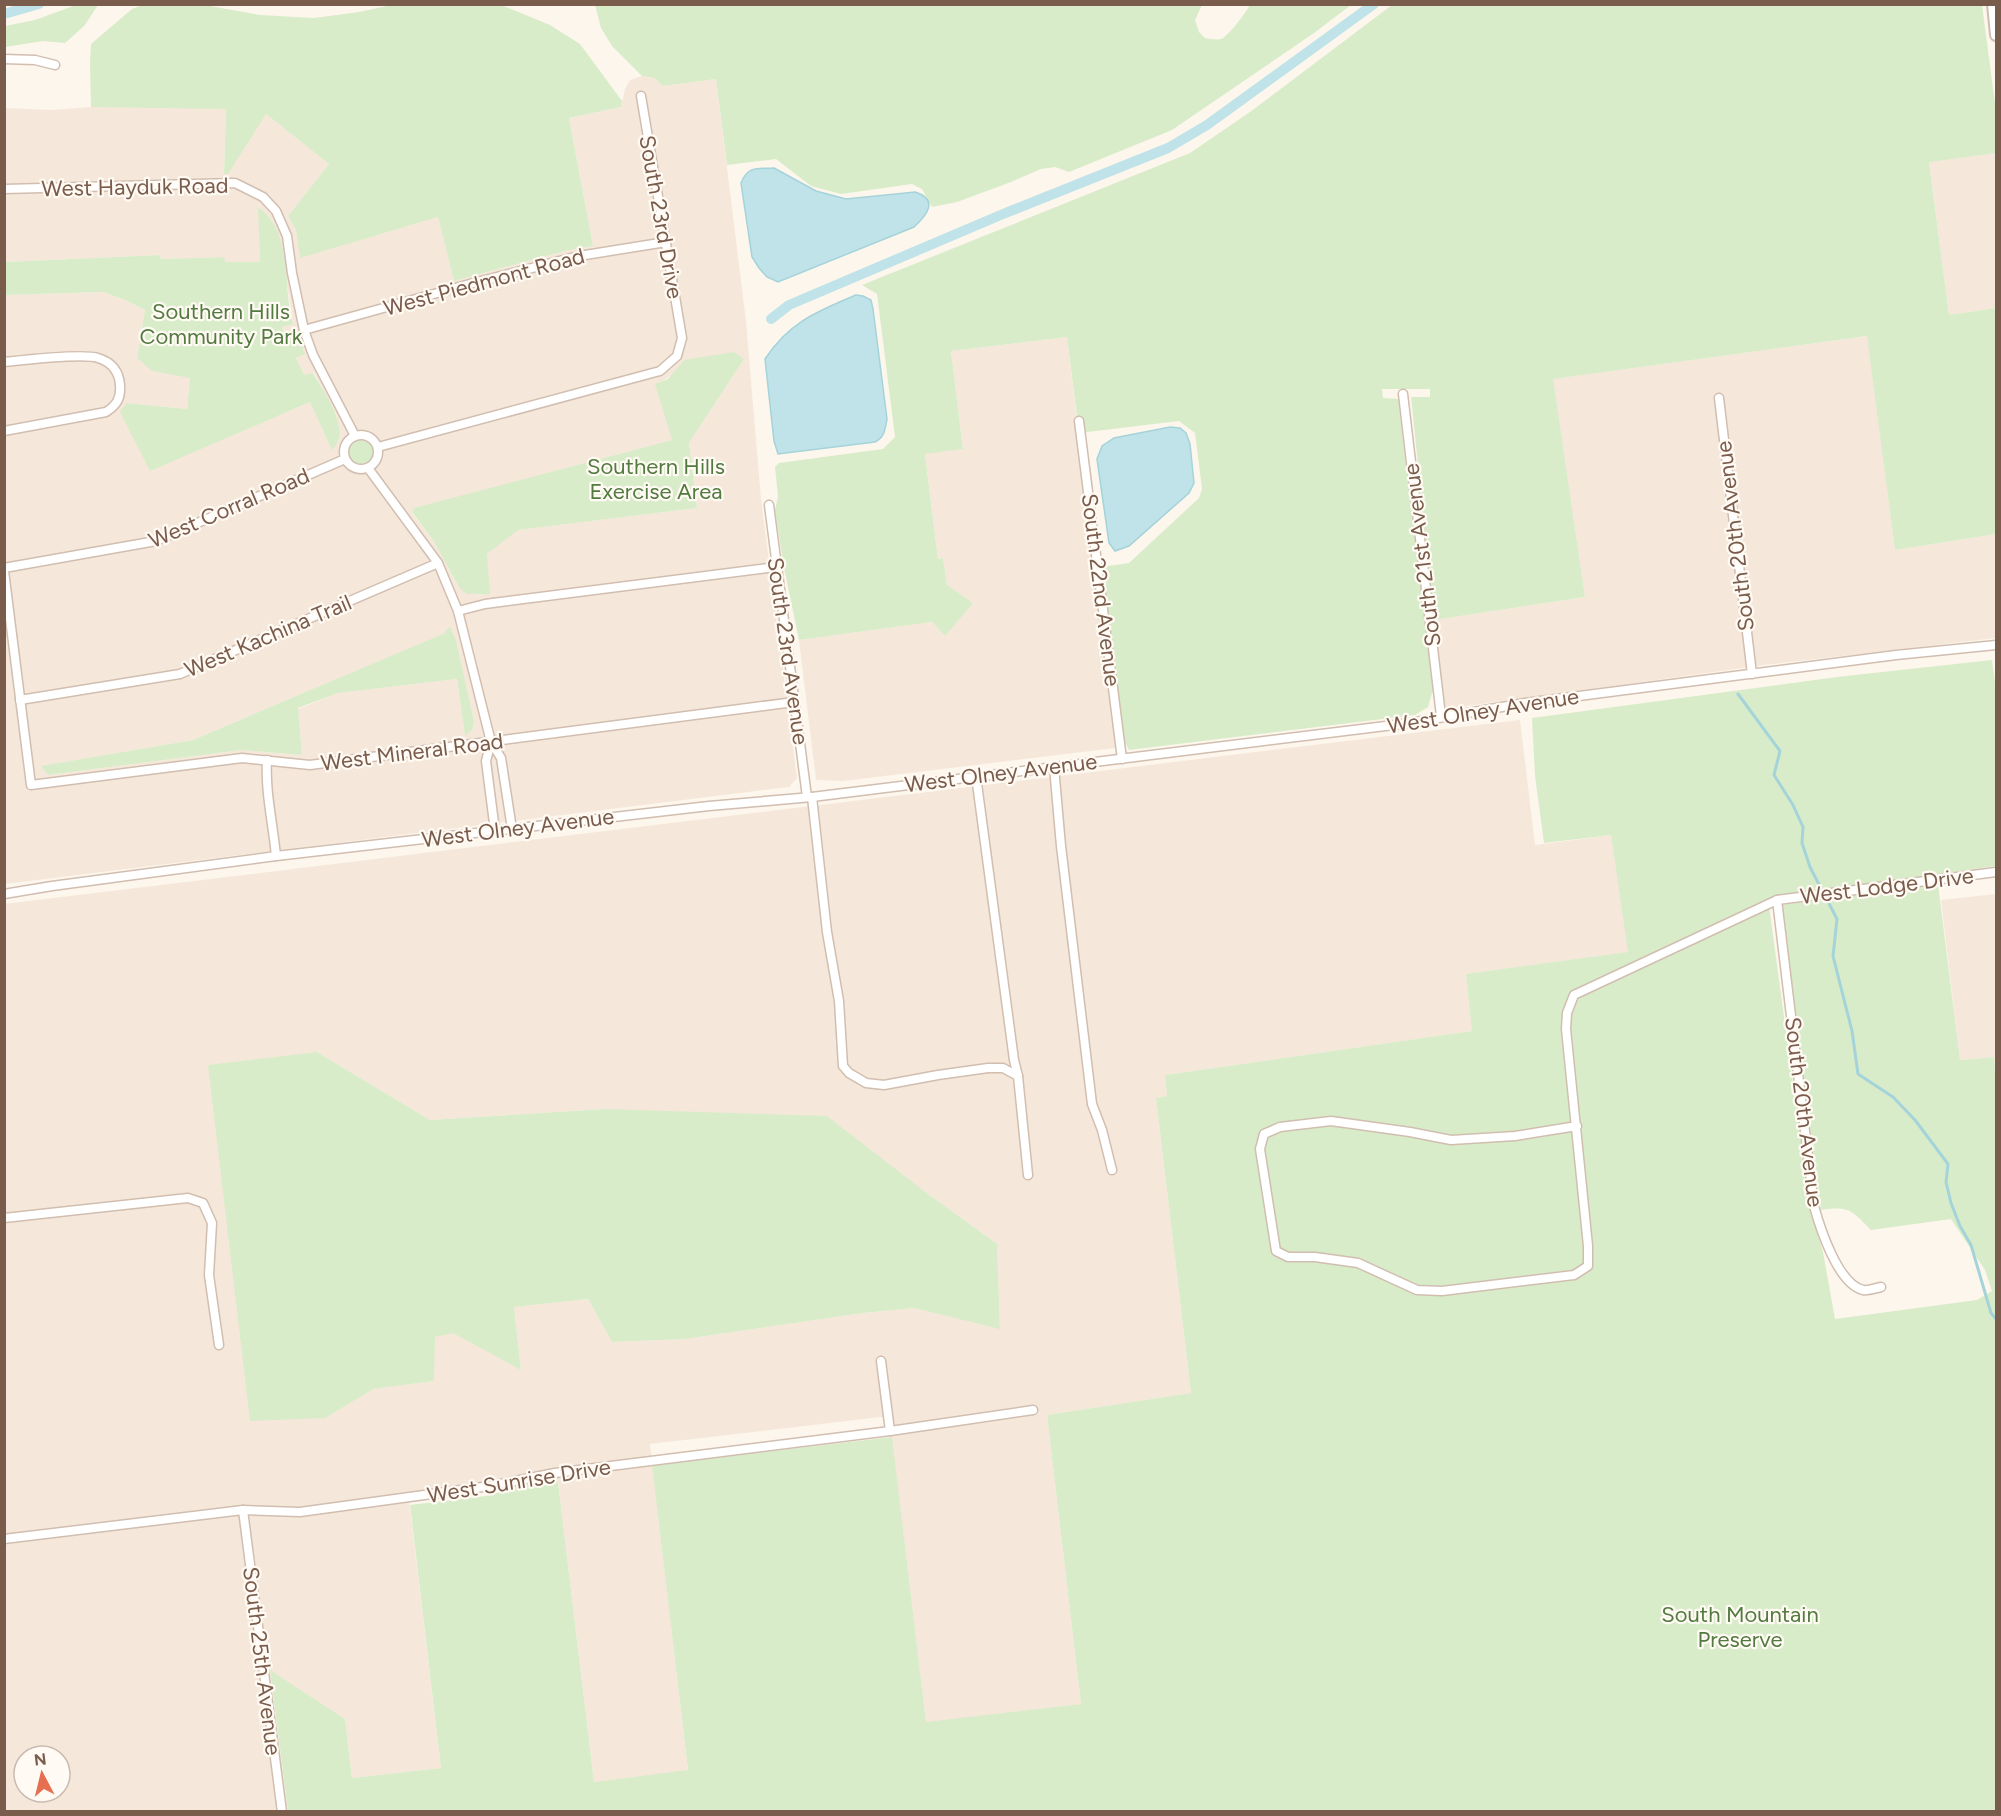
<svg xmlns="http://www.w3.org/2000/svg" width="2001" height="1816" font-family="Figtree,sans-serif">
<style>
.residential{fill:#f5e8da;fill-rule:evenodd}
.green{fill:#d8ecc9}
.water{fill:#bfe3e8;stroke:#a5d3da;stroke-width:1.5}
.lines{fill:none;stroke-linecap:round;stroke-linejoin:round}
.stream{stroke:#a5d3da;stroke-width:3}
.canal{stroke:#bfe3e8;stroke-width:10}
.minor-casing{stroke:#d1beb0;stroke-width:11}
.tertiary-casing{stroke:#d1beb0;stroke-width:14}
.minor{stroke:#fff;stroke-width:8}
.tertiary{stroke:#fff;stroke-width:10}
.labels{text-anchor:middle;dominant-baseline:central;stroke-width:4.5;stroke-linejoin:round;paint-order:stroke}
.street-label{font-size:22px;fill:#7a5c4d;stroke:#fffaf3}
.park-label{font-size:22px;fill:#537a41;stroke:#fffaf3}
</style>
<rect width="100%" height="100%" fill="#fdf6ec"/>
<!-- residential -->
<g class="residential">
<path d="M642,76l12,2 9,8 53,-7 30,242 15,178 36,279 -8,9 -784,97 -1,-589 99,-3 22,8 20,10 -8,48 16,13 37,6 -3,32 -60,-6 23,67 160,-68 22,47 7,-20 -3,-15 -22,-41 -10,3 -8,-18 2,-19 -11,4 -5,-16 11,-4 -13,-84 -10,-21 -11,-11 1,55h-36v-5l-63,2 -1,-4 -155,7v-154l48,2 38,-3h65l70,2 -2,64 42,-59 63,50 -41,52 8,14 4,27 138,-40 16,64 111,-30 28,-5 -24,-128 52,-11 4,-18 5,-9zM744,359l-55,84 8,65 -180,22 -30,24 -6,41 -21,-6 -27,-49 -21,-27 2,-4 258,-69 -9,-59 13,-9 8,-12zM450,628l6,12 18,81 -1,8 -8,6 -8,-56 -119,14 -40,16 4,45 -2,1 -59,-5 -193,25 -6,-9 151,-26 253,-107 1,-4z"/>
<path d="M1996,153v155l-47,7 -20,-154z"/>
<path d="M1868,336l27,214 101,-16v104l-231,27 -320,44 -11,-89 151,-23 -33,-218z"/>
<path d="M1067,337l49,411 -273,33 -27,-1 -17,-140 133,-18 13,14 2,-51 -4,-27 -5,1 -13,-106 38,-4 -12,-98z"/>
<path d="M1520,720l15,125 76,-10 18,117 -163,22 7,57 -308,44 2,21 -11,2 35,295 -144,22 34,289 -155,19 -37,-307 -239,28 38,327 -94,11 -37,-308 -149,18 33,276 -89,10 -7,-59 -75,-48 18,140 -283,1 -1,-908zM317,1052l113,68 175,-11 319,82 73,53 3,84 -86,-20 -51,5 -178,26 -73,3 -24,-43 -74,8 7,62 -68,-37 -18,5 -2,44 -60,8zM24,1756h36v36h-36z"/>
<path d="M1996,894v195l-2,-32 -34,3 -19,-160z"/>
</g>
<!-- green -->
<g class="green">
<path d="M146,4l58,1 56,10 54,3 45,-6 33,-7h109l49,20 30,19 42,57 -1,6 -52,11 24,128 -28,5 -111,30 -16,-64 -138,41 -4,-28 -8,-14 41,-52 -63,-50 -38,60h-4l2,-65 -135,-2 -1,-44 1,-19 41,-35z"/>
<path d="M76,5h22l-13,20 -20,18 -22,-2 -38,6v-21l30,-6z"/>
<path d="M595,5h607l-7,15 4,12 6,6c5,1 12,2 16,1 6,-1 26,-28 29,-34h101l-37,28 -142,97 -103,42 -14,-5 -14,2 -30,13 -54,20 -25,5 -10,-18 -10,-5 -71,10 -30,-8 -35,-27 -49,6 -11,-86 -53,7 -9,-8 -12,-2 -30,-30 -11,-18z"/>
<path d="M1392,5h590l14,106v42l-67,9 20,153 47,-7v226l-101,16 -28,-214 -314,43 32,218 -151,23 -23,-223h19v-8h-48l1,9 15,1 35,291 -5,17 -13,8 -286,35 -7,-13 -21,-170 28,-4 70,-65 3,-9 -7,-56 -16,-12 -100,12 -12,-96 -116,14 12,98 -38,5 13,105 5,-1 4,27 26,18 -28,33 -13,-14 -133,18 -15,-72 -9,-58 3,-14 -3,-29 4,-4 104,-14 12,-12 -18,-143 -15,-9 328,-132 60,-41z"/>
<path d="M258,207c36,25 24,80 35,117l-11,3 5,15 11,-4 7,16 -9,4 8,17 9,-2c11,20 40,57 19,77l-22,-48 -160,69 -30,-59 7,-9 60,6 3,-31 -38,-7 -15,-13 8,-48 -20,-10 -22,-8 -98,3v-33l155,-7 1,4 63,-2 1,5h35z"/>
<path d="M734,352l10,7 -55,84 8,65 -179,22 -31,24 3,40c-8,1 -15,-1 -23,0l-7,-5 -27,-49 -21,-28 2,-4 258,-68 -17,-56 13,-5 16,-19z"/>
<circle cx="361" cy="452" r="17"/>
<path d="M450,627l6,13 18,81 -1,8 -8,7 -8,-57 -119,14 -40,15 4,46 -2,1 -59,-5 -193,25 -7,-9 152,-26 252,-107 2,-4z"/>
<path d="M1992,660l4,31v175l-228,32 42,312 13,42 12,67 142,-19 15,-9 -7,-21 -34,-51 -80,11c-20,-20 -21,-24 -50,-20l-40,-294 1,-11 156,-21 22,176 34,-3 2,32v722h-1708l-18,-141 75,49 7,59 89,-10 -31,-263 76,-9 71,-22 37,308 94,-12 -36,-305 240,-28 34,285 155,-18 -34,-289 144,-22 -35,-295 11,-2 -2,-21 307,-44 -6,-57 162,-22 -17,-117 -67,8 -9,-67 -3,-58 305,-41z"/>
<path d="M317,1052l113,68 175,-11 222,7 97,75 73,53 3,85 -86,-21 -51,5 -178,26 -73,3 -24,-43 -74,8 7,63 -68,-37 -18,4 -1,44 -61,8 -48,29 -75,3 -42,-356z"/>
</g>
<!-- water -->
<g class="water">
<path d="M774,168l42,23 30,8 69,-7c25,8 11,24 -1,35l-136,55 -11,-5 -8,-9 -7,-11 -11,-74c7,-18 17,-14 33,-15z"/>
<path d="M856,295l7,1 8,4 2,9 14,110c-2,10 -2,18 -12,23l-97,12 -4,-13 -9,-82c24,-37 53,-48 91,-64z"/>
<path d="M1170,427l10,1 6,5 4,11 4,39 -5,10 -60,53 -14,5 -6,-8 -12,-84 5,-13 12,-8z"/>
</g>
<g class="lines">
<!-- stream -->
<path class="stream" d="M1738,694l42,57 -6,24 19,30 10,22 -1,16 8,24 27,52 -4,37 19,75 6,43 35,23 22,23 33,44 -2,18 5,21 9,23 11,19 20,68 5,6"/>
<!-- canal -->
<g class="canal">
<path d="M4,14l35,-10"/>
<path d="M771,319l18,-14 214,-91 165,-66 39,-23 167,-121"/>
</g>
<!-- minor casing -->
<g class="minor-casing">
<g id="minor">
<path d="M4,59l31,1 20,5"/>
<path d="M4,189l231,-6 28,14 13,14 11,25 5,37 12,57 9,25 42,81"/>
<path d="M304,330l173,-48 102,-26 87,-14"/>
<path d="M4,362c19,-2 79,-9 94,-4 13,4 21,13 22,27 1,13 -3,20 -14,27l-102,19"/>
<path d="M1403,394l38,322"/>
<path d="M1719,398l33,276"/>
<path d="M1079,421l43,338"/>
<circle cx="361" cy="452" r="17"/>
<path d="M378,447l282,-76 17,-15 5,-18 -41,-242"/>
<path d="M368,468l70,95 20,48 33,131 10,16 11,71"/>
<path d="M769,505l38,292"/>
<path d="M4,568l152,-27 189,-82"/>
<path d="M4,571l27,214 211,-27 68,7 484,-63"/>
<path d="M458,611l27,-7 291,-37"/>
<path d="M20,700l160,-26 258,-111"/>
<path d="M491,742l-5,19 9,70"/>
<path d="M267,760c-2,31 6,64 9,96"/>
<path d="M1054,767l7,79 31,258 10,26 10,40"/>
<path d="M976,776l38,284 4,16"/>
<path d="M812,797l15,135 12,69 4,65 6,7 17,10 18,2 54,-10 50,-7h15l15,8 10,99"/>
<path d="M4,894l48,-8 224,-30 433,-50 103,-9 598,-74 115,-20 371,-48 100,-10"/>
<path d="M1777,900l37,306c6,22 24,78 49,84 5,1 13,-2 18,-3"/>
<path d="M1577,1126l-62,10 -64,4 -41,-8 -79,-11 -51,6 -16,7 -4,15 16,102 12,6h27l43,6 59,27 25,1 132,-16 14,-9v-20l-22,-217 1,-16 7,-18 203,-95 219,-28"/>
<path d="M4,1218l184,-20 15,5 9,20 -3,52 10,70"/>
<path d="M881,1361l9,70"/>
<path d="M243,1510l39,302"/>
<path d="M4,1539l239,-29 57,2 190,-26 65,-13 335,-42 143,-21"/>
</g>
</g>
<!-- tertiary casing -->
<g class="tertiary-casing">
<path id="tertiary" d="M1993,4l3,31"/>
</g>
<!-- minor -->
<use href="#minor" class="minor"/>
<!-- tertiary -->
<use href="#tertiary" class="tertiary"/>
</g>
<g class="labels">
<!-- street labels -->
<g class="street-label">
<text transform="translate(135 187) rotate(-1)">West Hayduk Road</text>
<text transform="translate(661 217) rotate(80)">South 23rd Drive</text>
<text transform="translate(484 282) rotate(-15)">West Piedmont Road</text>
<text transform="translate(229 508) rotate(-23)">West Corral Road</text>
<text transform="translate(1735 536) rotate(-97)">South 20th Avenue</text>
<text transform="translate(1422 555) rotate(-97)">South 21st Avenue</text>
<text transform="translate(1101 590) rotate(83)">South 22nd Avenue</text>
<text transform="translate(268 636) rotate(-23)">West Kachina Trail</text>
<text transform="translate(788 651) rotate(82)">South 23rd Avenue</text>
<text transform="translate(1483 711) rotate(-9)">West Olney Avenue</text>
<text transform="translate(412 752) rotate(-7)">West Mineral Road</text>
<text transform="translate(1001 773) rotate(-7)">West Olney Avenue</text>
<text transform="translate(518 828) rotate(-7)">West Olney Avenue</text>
<text transform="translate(1887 886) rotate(-7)">West Lodge Drive</text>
<text transform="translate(1804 1112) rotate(83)">South 20th Avenue</text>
<text transform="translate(519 1481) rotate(-9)">West Sunrise Drive</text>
<text transform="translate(262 1661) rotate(83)">South 25th Avenue</text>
</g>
<!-- park labels -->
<g class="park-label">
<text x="221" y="311">Southern Hills<tspan x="221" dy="25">Community Park</tspan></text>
<text x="656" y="466">Southern Hills<tspan x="656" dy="25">Exercise Area</tspan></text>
<text x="1740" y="1614">South Mountain<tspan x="1740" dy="25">Preserve</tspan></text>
</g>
</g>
<!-- border -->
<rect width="2001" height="1816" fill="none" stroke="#7a5c4d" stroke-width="12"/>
<!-- north arrow -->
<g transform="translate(42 1774) rotate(353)"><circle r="28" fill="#fffaf3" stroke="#cabbb1" stroke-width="1.5"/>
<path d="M0-4.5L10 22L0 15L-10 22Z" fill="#e76f51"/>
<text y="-9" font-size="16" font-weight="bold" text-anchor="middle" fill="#7a5c4d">N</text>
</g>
</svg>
